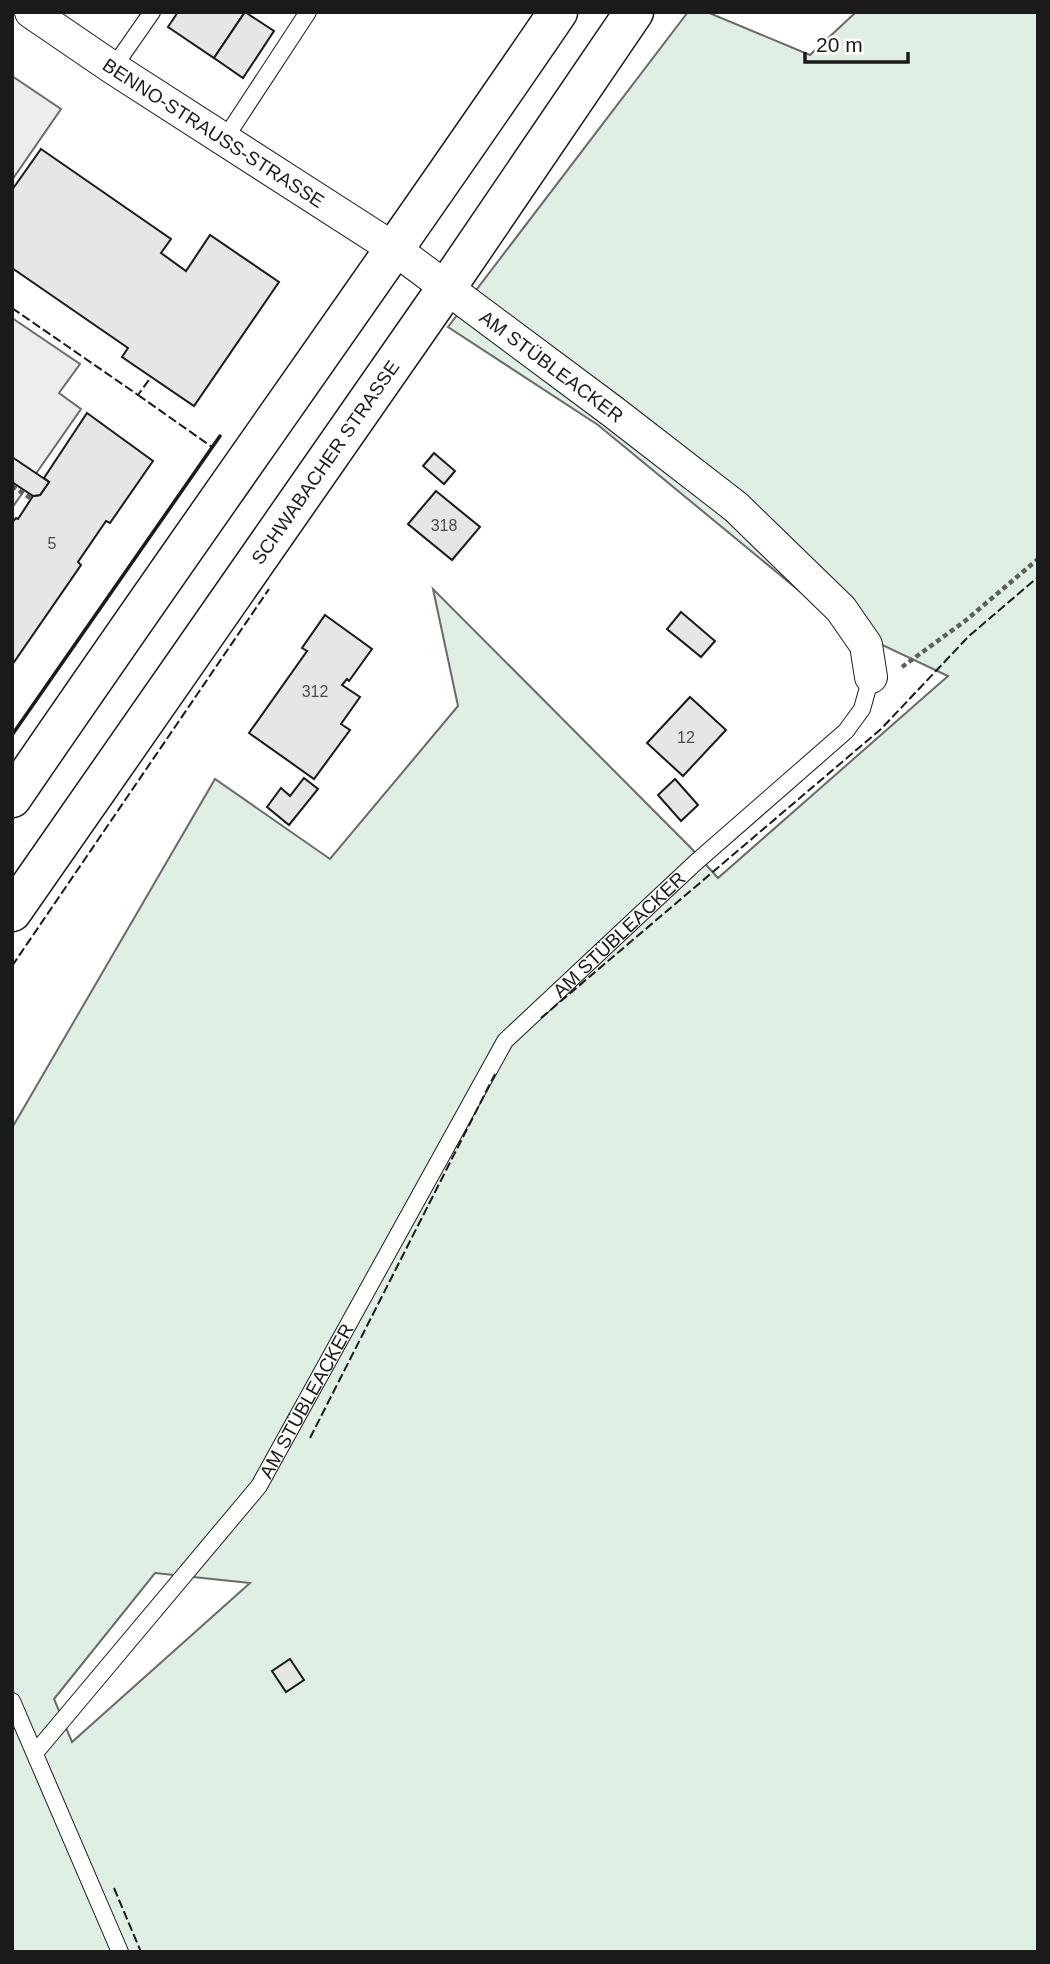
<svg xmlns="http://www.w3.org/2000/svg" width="1050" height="1964" font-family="Helvetica,sans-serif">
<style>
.green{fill:#e0efe3;stroke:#6a6a6a;stroke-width:2;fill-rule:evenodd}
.parking{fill:#ededed;stroke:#6a6a6a;stroke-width:2}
.building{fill:#e6e6e6;stroke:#1a1a1a;stroke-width:2}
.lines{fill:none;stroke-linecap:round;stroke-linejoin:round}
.service-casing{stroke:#1a1a1a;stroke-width:18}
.minor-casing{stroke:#1a1a1a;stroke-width:34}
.secondary-casing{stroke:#1a1a1a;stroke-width:41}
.path{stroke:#5f5f5f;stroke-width:4.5;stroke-dasharray:5 3.5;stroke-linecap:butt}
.service{stroke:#fff;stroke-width:16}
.minor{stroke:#fff;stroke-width:32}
.secondary{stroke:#fff;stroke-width:38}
.fence{stroke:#1a1a1a;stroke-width:2;stroke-dasharray:9 3.5;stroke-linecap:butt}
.wall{stroke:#1a1a1a;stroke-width:3.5}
.labels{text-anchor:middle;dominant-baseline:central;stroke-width:5;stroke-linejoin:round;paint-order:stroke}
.number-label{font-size:16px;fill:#4d4d4d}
.street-label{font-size:19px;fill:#1a1a1a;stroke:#fff}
</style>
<rect width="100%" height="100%" fill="#fff"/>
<!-- green -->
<path class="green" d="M688,12h19l103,43 46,-43h182v1940h-1026v-824l203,-349 115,80 128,-153 -25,-117 257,258 28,31 230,-202 -106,-50 -244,-201 -150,-98zM155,1573l95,10 -178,159 -18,-43z"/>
<!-- parking -->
<g class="parking">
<path d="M12,76l49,33 -49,71z"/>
<path d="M12,318l68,46 -21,29 22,16 -69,99z"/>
</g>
<!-- building -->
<g class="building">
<path d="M178,12h67l-31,46 -46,-31z"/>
<path d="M245,12l29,19 -31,47 -29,-20z"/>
<path d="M41,149l130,90 -10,14 25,18 24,-36 69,47 -85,124 -72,-49 6,-9 -116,-80v-78z"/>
<path d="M87,413l66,48 -43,62 -4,-2 -28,41 3,3 -69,100v-142l4,-5 2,1 15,-23 7,-1 9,-13 -5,-4z"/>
<path d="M434,453l21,18 -11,13 -21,-18z"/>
<path d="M12,457l37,25 -9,13 -7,1 -21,-14z"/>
<path d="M436,491l44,36 -28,33 -44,-36z"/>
<path d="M681,612l34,29 -14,16 -34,-28z"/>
<path d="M325,615l47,34 -23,32 -2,-2 -5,6 18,12 -19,27 9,6 -36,49 -65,-46 58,-82 -5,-3z"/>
<path d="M690,697l36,33 -43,46 -36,-33z"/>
<path d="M304,778l14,11 -29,36 -22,-18 14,-19 9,8z"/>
<path d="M675,779l23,26 -17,16 -23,-26z"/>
<path d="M290,1659l14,21 -18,12 -14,-21z"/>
</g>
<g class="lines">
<!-- service casing -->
<g class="service-casing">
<g id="service">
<path d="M113,68l39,-56"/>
<path d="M224,140l84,-128"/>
<path d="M12,1701l108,251"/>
<path id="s1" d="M35,1753l224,-267 246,-445 190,-178 151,-132 16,-22 9,-32"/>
</g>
</g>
<!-- minor casing -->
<g class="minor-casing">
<g id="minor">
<path id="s2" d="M31,12l82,56 283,182 216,161 124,96 105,102 25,36 5,32"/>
</g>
</g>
<!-- secondary casing -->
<g class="secondary-casing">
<g id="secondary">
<path d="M12,798c180,-264 366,-522 546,-786"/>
<path id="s3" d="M12,912l435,-625 187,-275"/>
</g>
</g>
<!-- path -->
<g class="path">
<path d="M12,486l20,13"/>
<path d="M902,667l63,-46 73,-62"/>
</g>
<!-- service -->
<use href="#service" class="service"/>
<!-- minor -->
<use href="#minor" class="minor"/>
<!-- secondary -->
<use href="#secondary" class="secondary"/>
<!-- fence -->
<g class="fence">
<path d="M12,308l126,87 13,-18"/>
<path d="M138,395l74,52"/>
<path d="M12,966l257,-377"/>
<path d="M541,1018l340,-289 88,-93 69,-59"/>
<path d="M310,1438l185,-364"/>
<path d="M114,1888l27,64"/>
</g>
<!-- wall -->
<path class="wall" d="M12,735l208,-299"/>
</g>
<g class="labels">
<!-- number labels -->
<g class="number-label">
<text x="444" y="525">318</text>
<text x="52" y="543">5</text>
<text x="315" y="691">312</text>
<text x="686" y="737">12</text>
</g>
<!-- street labels -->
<g class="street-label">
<text stroke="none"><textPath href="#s2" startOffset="219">BENNO-STRAUSS-STRASSE</textPath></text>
<text stroke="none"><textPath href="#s2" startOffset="630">AM STÜBLEACKER</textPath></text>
<text stroke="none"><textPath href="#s3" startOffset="548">SCHWABACHER STRASSE</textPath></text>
<text stroke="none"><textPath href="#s1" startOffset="1013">AM STÜBLEACKER</textPath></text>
<text stroke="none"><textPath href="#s1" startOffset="446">AM STÜBLEACKER</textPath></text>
</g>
</g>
<!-- border -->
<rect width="1050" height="1964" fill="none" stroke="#1a1a1a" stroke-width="28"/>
<!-- scale -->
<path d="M805 52v10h103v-10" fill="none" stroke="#1a1a1a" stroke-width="3.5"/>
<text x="816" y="52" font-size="21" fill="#1a1a1a" stroke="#ffffff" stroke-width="5" paint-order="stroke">20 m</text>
</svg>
